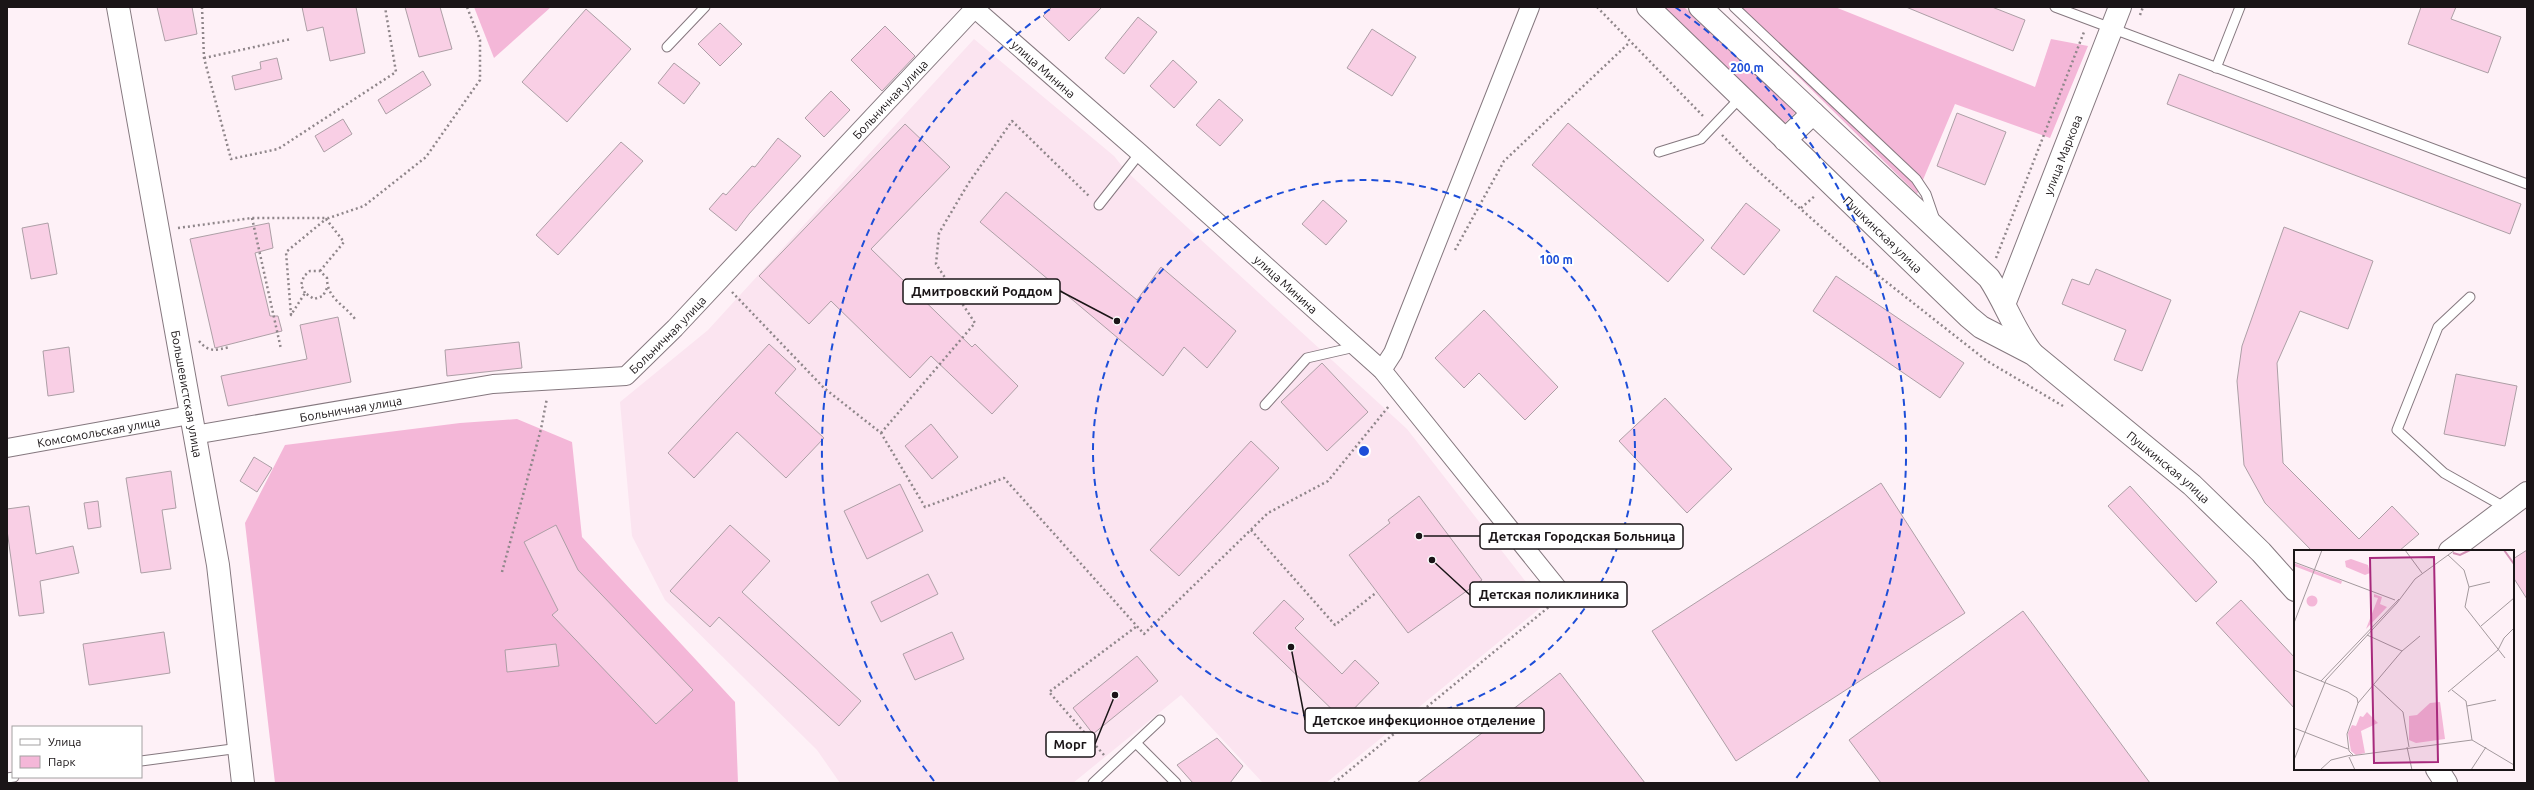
<svg xmlns="http://www.w3.org/2000/svg" width="2534" height="790" font-family="Ubuntu,sans-serif">
<style>
.built{fill:#fbe4f0}
.green{fill:#f4b7d8}
.building{fill:#f9cfe5;stroke:#ad9fa6}
.lines{fill:none;stroke-linecap:round;stroke-linejoin:round}
.service-casing{stroke:#85787f;stroke-width:11}
.minor-casing{stroke:#85787f;stroke-width:20}
.tertiary-casing{stroke:#85787f;stroke-width:24}
.secondary-casing{stroke:#85787f;stroke-width:24}
.path{stroke:#8f868a;stroke-width:2.5;stroke-dasharray:2 3;stroke-linecap:butt}
.service{stroke:#fff;stroke-width:9}
.minor{stroke:#fff;stroke-width:18}
.tertiary{stroke:#fff;stroke-width:22}
.secondary{stroke:#fff;stroke-width:22}
.ring{fill:none;stroke:#1d4ed8;stroke-width:2;stroke-dasharray:7 5}
.labels{text-anchor:middle;dominant-baseline:central;stroke-width:4;stroke-linejoin:round;paint-order:stroke}
.street-label{font-size:12px;fill:#1a1517;stroke:#fff}
.inset-river{fill:none;stroke:#d390b5;stroke-width:2}
.inset-road{fill:none;stroke:#a3999d;stroke-width:1}
.view{fill:#a72a7c;fill-opacity:0.15;stroke:#a72a7c;stroke-width:2}
.inset-edge{fill:none;stroke:#1a1517;stroke-width:2}
.centre{fill:#1d4ed8;stroke:#fff;stroke-width:2}
.ring-label{font-size:12px;text-anchor:middle;font-weight:bold;fill:#1d4ed8;stroke:#fff;stroke-width:4;stroke-linejoin:round;paint-order:stroke}
.leader{fill:none;stroke:#1a1517;stroke-width:1.5}
.callout-dot{fill:#1a1517;stroke:#fff;stroke-width:1.5}
.callout{fill:#fff;stroke:#1a1517;stroke-width:1.5}
.callout-label{font-size:13px;text-anchor:middle;font-weight:bold;fill:#1a1517}
</style>
<rect width="100%" height="100%" fill="#fef1f7"/>
<!-- built -->
<path class="built" d="M974,39l140,117 12,15 281,258 137,176 -218,178h-63l-82,-88 -108,88h-233l-23,-33 -152,-150 -33,-64 -12,-134 88,-72z"/>
<!-- green -->
<g class="green">
<path d="M474,7h77l-57,51z"/>
<path d="M1661,7h23l112,105 -13,13z"/>
<path d="M1728,7h107l200,80 16,-48 37,7 -38,92 -95,-34 -38,90z"/>
<path d="M517,419l55,23 10,95 153,165 3,81h-463l-30,-260 40,-78 175,-22z"/>
</g>
<!-- building -->
<g class="building">
<path d="M157,7h35l5,27 -32,7z"/>
<path d="M302,7h54l9,46 -35,8 -7,-34 -16,4z"/>
<path d="M405,7h35l12,42 -33,8z"/>
<path d="M1052,7h50l-33,34 -26,-25z"/>
<path d="M1906,7h86l33,13 -12,31z"/>
<path d="M2421,7h35l-5,12 50,18 -13,36 -80,-29z"/>
<path d="M586,9l45,40 -64,73 -45,-40z"/>
<path d="M1138,17l19,15 -33,42 -19,-16z"/>
<path d="M720,23l22,21 -22,22 -22,-22z"/>
<path d="M885,26l30,30 -33,35 -31,-31z"/>
<path d="M1372,29l44,28 -24,39 -45,-28z"/>
<path d="M277,58l5,21 -47,11 -3,-14 29,-7 -1,-7z"/>
<path d="M1173,60l24,22 -23,26 -24,-22z"/>
<path d="M674,63l26,20 -16,21 -26,-21z"/>
<path d="M423,71l8,14 -45,29 -8,-14z"/>
<path d="M2179,74l342,130 -11,30 -343,-130z"/>
<path d="M831,91l19,19 -26,27 -19,-19z"/>
<path d="M1219,99l24,21 -23,26 -24,-21z"/>
<path d="M1957,113l49,19 -21,53 -48,-19z"/>
<path d="M343,119l9,15 -28,18 -9,-16z"/>
<path d="M1568,123l136,117 -36,42 -136,-117z"/>
<path d="M905,124l45,43 -79,82 101,98 3,-3 43,42 -26,28 -61,-58 -21,22 -79,-77 -22,23 -50,-48z"/>
<path d="M778,138l23,18 -52,58 -13,17 -27,-22 14,-16 3,2 26,-29 3,1z"/>
<path d="M621,142l22,19 -85,94 -22,-20z"/>
<path d="M1006,192l131,108 24,-33 75,64 -29,37 -23,-21 -21,29 -183,-154z"/>
<path d="M1323,200l24,21 -21,24 -24,-21z"/>
<path d="M1746,203l34,27 -36,45 -33,-27z"/>
<path d="M48,223l9,51 -26,5 -9,-51z"/>
<path d="M269,223l4,25 -18,5 15,63h8l4,15 -67,17 -25,-109z"/>
<path d="M2284,227l89,34 -25,68 -48,-18 -23,52 6,100 76,76 33,-33 27,28 -20,17h-87l-47,-48 -21,-38 -7,-84 5,-35z"/>
<path d="M2096,269l75,31 -29,71 -28,-11 12,-30 -64,-26 10,-25 17,6z"/>
<path d="M1836,276l128,87 -24,35 -127,-87z"/>
<path d="M1484,310l74,77 -33,33 -46,-47 -15,15 -29,-30z"/>
<path d="M338,317l13,65 -123,24 -7,-30 86,-17 -7,-34z"/>
<path d="M519,342l3,26 -75,8 -2,-26z"/>
<path d="M769,344l27,25 -21,24 49,45 -38,40 -49,-46 -43,46 -26,-25z"/>
<path d="M69,347l5,45 -26,4 -5,-45z"/>
<path d="M1322,363l46,49 -41,39 -46,-49z"/>
<path d="M2456,374l61,12 -12,60 -61,-12z"/>
<path d="M1665,398l67,71 -45,44 -68,-72z"/>
<path d="M931,424l27,33 -26,22 -27,-33z"/>
<path d="M1251,441l28,27 -100,108 -29,-26z"/>
<path d="M254,457l18,11 -15,24 -17,-11z"/>
<path d="M171,471l5,37 -14,2 9,59 -30,4 -15,-95z"/>
<path d="M1881,483l84,130 -229,148 -84,-130z"/>
<path d="M900,484l23,47 -56,28 -23,-48z"/>
<path d="M2130,486l87,96 -21,20 -88,-96z"/>
<path d="M1419,496l63,84 -74,53 -59,-78 41,-32 -2,-3z"/>
<path d="M98,501l3,26 -13,2 -4,-26z"/>
<path d="M29,506l7,48 37,-8 6,27 -39,8 4,32 -25,3 -12,-86v-21z"/>
<path d="M556,525l22,45 115,120 -37,34 -104,-109 6,-5 -34,-68z"/>
<path d="M730,525l40,36 -28,31 119,109 -22,25 -120,-109 -9,10 -40,-36z"/>
<path d="M2527,550v49l-14,-22v-18z"/>
<path d="M928,574l10,20 -57,28 -10,-20z"/>
<path d="M1284,600l20,19 -9,9 47,46 13,-14 24,23 -36,37 -90,-87z"/>
<path d="M2241,600l54,58v51l-79,-86z"/>
<path d="M2023,611l127,172h-269l-32,-43z"/>
<path d="M164,632l6,41 -81,12 -6,-41z"/>
<path d="M952,632l12,27 -49,21 -12,-26z"/>
<path d="M556,644l3,22 -52,6 -2,-22z"/>
<path d="M1137,656l21,25 -65,53 -20,-26z"/>
<path d="M1560,673l85,110h-228z"/>
<path d="M1217,738l26,28 -13,17h-37l-16,-18z"/>
</g>
<g class="lines">
<!-- service casing -->
<g class="service-casing">
<g id="service">
<path d="M1734,7l182,172 10,15 9,26"/>
<path d="M2055,7l472,177"/>
<path d="M667,47l38,-40"/>
<path d="M2216,68l24,-61"/>
<path d="M1659,152l42,-13 39,-41"/>
<path d="M1099,205l41,-52"/>
<path d="M2470,297l-32,30 -41,103 47,43 62,35"/>
<path d="M1265,405l42,-47 48,-11"/>
<path d="M1136,743l40,40"/>
<path d="M141,761l99,-13"/>
<path d="M7,778l7,-1"/>
<path d="M1093,783l67,-63"/>
</g>
</g>
<!-- minor casing -->
<g class="minor-casing">
<g id="minor">
<path id="s1" d="M973,7l167,146 242,217 181,225"/>
<path d="M1382,370l11,-17 137,-346"/>
<path id="s2" d="M194,435l299,-51 133,-8 49,-48 299,-319"/>
<path id="s3" d="M7,448l183,-33"/>
</g>
</g>
<!-- tertiary casing -->
<g class="tertiary-casing">
<g id="tertiary">
<path id="s4" d="M2005,302l115,-295"/>
<path d="M2450,551l77,-58"/>
</g>
</g>
<!-- secondary casing -->
<g class="secondary-casing">
<g id="secondary">
<path id="s5" d="M118,7l100,558 25,218"/>
<path id="s6" d="M1648,7l321,310 12,10 52,27 159,131 69,67 34,38"/>
<path d="M1700,7l289,271c16,24 26,54 43,75"/>
<path d="M1785,140l28,-27"/>
<path d="M2437,769l9,14"/>
</g>
</g>
<!-- path -->
<g class="path">
<path d="M202,7l2,51 27,101 47,-10 118,-77 -11,-65"/>
<path d="M1597,7l107,110"/>
<path d="M2140,15l3,-8"/>
<path d="M204,58l87,-19"/>
<path d="M1722,135l28,29 106,94 131,103 76,45"/>
<path d="M1801,208l15,-13"/>
<path d="M252,218l29,131"/>
<path d="M178,228l74,-10h77l35,-12 62,-49 54,-77v-40l-13,-33"/>
<path d="M1455,250l49,-89 126,-119"/>
<path d="M1996,258l88,-226"/>
<path d="M320,271l24,-29 -18,-23 -40,33 5,63 14,-22 9,6 9,-3 4,-8"/>
<path d="M732,292l92,96 57,45 44,74 79,-29 140,156 124,-121 60,-32 61,-75"/>
<path d="M305,293l-4,-8 3,-9 6,-5h10l7,7c0,21 17,26 28,41"/>
<path d="M199,341c10,12 17,9 31,6"/>
<path d="M881,433l94,-110 -39,-59 3,-31 29,-49 44,-63 78,76"/>
<path d="M1251,530l84,95 42,-33"/>
<path d="M502,572l39,-143 6,-31"/>
<path d="M1104,755l-55,-63 88,-66"/>
<path d="M1334,783l216,-177"/>
</g>
<!-- service -->
<use href="#service" class="service"/>
<!-- minor -->
<use href="#minor" class="minor"/>
<!-- tertiary -->
<use href="#tertiary" class="tertiary"/>
<!-- secondary -->
<use href="#secondary" class="secondary"/>
</g>
<!-- distance rings -->
<g class="ring">
<circle cx="1364" cy="451" r="271"/>
<path d="M934 781A542 542 0 0 1 1053 7M1675 7A542 542 0 0 1 1794 781"/>
</g>
<g class="labels">
<!-- street labels -->
<g class="street-label">
<text stroke="none"><textPath href="#s1" startOffset="94">улица Минина</textPath></text>
<text stroke="none"><textPath href="#s2" startOffset="819">Больничная улица</textPath></text>
<text stroke="none"><textPath href="#s4" startOffset="158">улица Маркова</textPath></text>
<text stroke="none"><textPath href="#s6" startOffset="327">Пушкинская улица</textPath></text>
<text stroke="none"><textPath href="#s1" startOffset="418">улица Минина</textPath></text>
<text stroke="none"><textPath href="#s2" startOffset="495">Больничная улица</textPath></text>
<text stroke="none"><textPath href="#s5" startOffset="393">Большевистская улица</textPath></text>
<text stroke="none"><textPath href="#s2" startOffset="159">Больничная улица</textPath></text>
<text stroke="none"><textPath href="#s3" startOffset="93">Комсомольская улица</textPath></text>
<text stroke="none"><textPath href="#s6" startOffset="697">Пушкинская улица</textPath></text>
</g>
</g>
<!-- overview -->
<g transform="translate(2294 550)">
<rect width="220" height="220" fill="#fef1f7"/>
<path d="M57,9l17,6 2,8 -5,2 -19,-8 -1,-6zM0,13l48,18 -1,3 -47,-18zM80,44l8,3 -2,7 7,3 -21,22 12,-31 -4,-1zM12.5 51a5.5 5.5 0 1 1 11 0a5.5 5.5 0 1 1-11 0ZM146,152l5,37 -29,4 -7,-3v-24l8,-1 13,-12zM73,162l11,11 -17,8 4,22 -9,2 -5,-4 -3,-18 4,-8 4,1 4,-10 3,1z" fill="#f4b7d8"/>
<path class="inset-river" d="M210,0l10,14M159,3l7,2 10,-5"/>
<path class="inset-road" d="M111,0l17,23M154,5l16,15 5,17 -4,20 40,51M0,12l101,38M175,37l21,-5M0,73l28,-73M187,76l33,-28M73,85l35,16M0,120l54,22 9,6 1,5 -11,31 2,17 4,4M27,131l78,-82M79,134l30,28 6,35M158,140l14,11 6,39M154,142l50,-42 6,-12 10,-10M64,153l44,-52 18,-15M173,156l29,-6M0,178l54,21M113,197l5,23M56,206l122,-16 42,25M55,207l6,13M0,210l32,-80 71,-77 18,-24 40,-29M26,220l11,-10 20,-5M177,220l15,-23"/>
<path class="view" d="M140,7l4,205 -64,1 -4,-205z"/>
<rect width="220" height="220" class="inset-edge"/>
</g>
<circle cx="1364" cy="451" r="6" class="centre"/>
<g class="ring-label">
<text x="1747" y="72">200 m</text>
<text x="1556" y="264">100 m</text>
</g>
<!-- callouts -->
<path class="leader" d="M1117 321L1060 291M1419 536L1480 536M1432 560L1470 595M1291 647L1305 720M1115 695L1095 744"/>
<g class="callout-dot">
<circle cx="1117" cy="321" r="4"/>
<circle cx="1419" cy="536" r="4"/>
<circle cx="1432" cy="560" r="4"/>
<circle cx="1291" cy="647" r="4"/>
<circle cx="1115" cy="695" r="4"/>
</g>
<g class="callout">
<rect x="903" y="279" width="157" height="25" rx="4"/>
<rect x="1480" y="524" width="203" height="25" rx="4"/>
<rect x="1470" y="582" width="157" height="25" rx="4"/>
<rect x="1305" y="708" width="239" height="25" rx="4"/>
<rect x="1046" y="732" width="49" height="25" rx="4"/>
</g>
<g class="callout-label">
<text x="982" y="296">Дмитровский Роддом</text>
<text x="1582" y="541">Детская Городская Больница</text>
<text x="1549" y="599">Детская поликлиника</text>
<text x="1424" y="725">Детское инфекционное отделение</text>
<text x="1070" y="749">Морг</text>
</g>
<!-- border -->
<rect width="2534" height="790" fill="none" stroke="#1a1517" stroke-width="16"/>
<!-- legend -->
<rect x="12" y="726" width="130" height="52" fill="#ffffff" stroke="#a3a1a2"/>
<rect x="20" y="739" width="20" height="6" fill="#ffffff" stroke="#a3a1a2"/>
<text x="48" y="746" font-size="12" fill="#1a1517">Улица</text>
<rect x="20" y="756" width="20" height="12" fill="#f4b7d8" stroke="#a3a1a2"/>
<text x="48" y="766" font-size="12" fill="#1a1517">Парк</text>
</svg>
